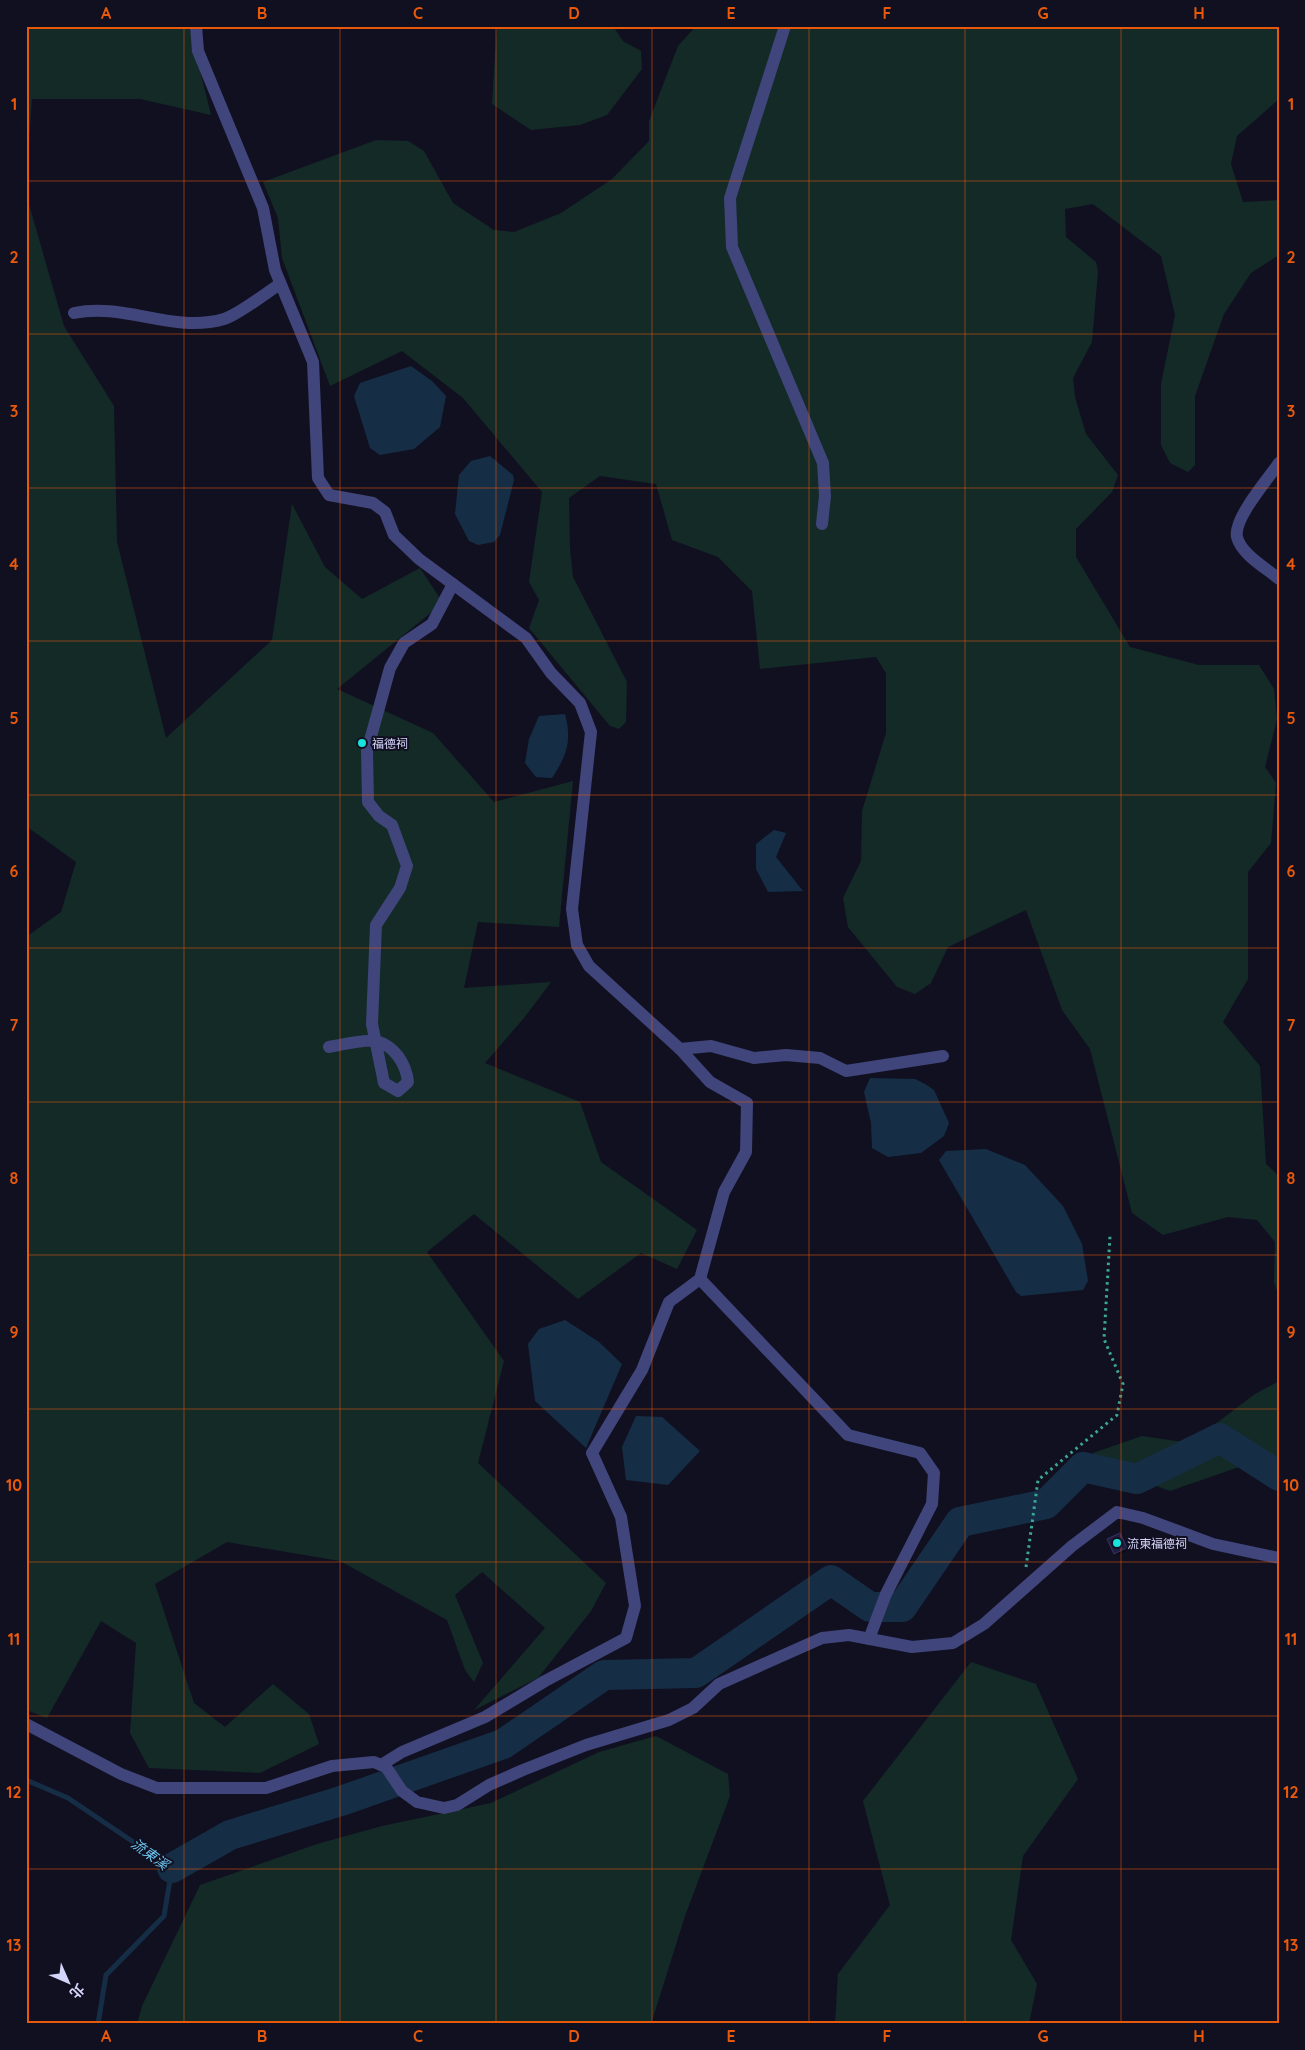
<svg xmlns="http://www.w3.org/2000/svg" width="1305" height="2050" font-family="Quicksand,'Noto Sans TC',sans-serif">
<style>
.green{fill:#132a27}
.water{fill:#152e46}
.shadow{fill:#0007}
.lines{fill:none;stroke-linecap:round;stroke-linejoin:round}
.stream{stroke:#152e46;stroke-width:5}
.river{stroke:#152e46;stroke-width:30}
.building{fill:#201e40;stroke:#363269}
.path{stroke:#3ba893;stroke-width:3;stroke-dasharray:2.5 4;stroke-linecap:butt}
.minor{stroke:#40457b;stroke-width:12}
.grid{fill:none;stroke:#e8590c;stroke-width:1;stroke-opacity:0.55}
.poi-dot{fill:#18e3dd;stroke:#111021;stroke-width:2}
.labels{text-anchor:middle;dominant-baseline:central;stroke-width:4;stroke-linejoin:round;paint-order:stroke}
.poi-label{font-size:12px;fill:#d4d5fb;stroke:#111021;text-anchor:start}
.water-label{font-size:14px;font-style:italic;fill:#6dc4f0;stroke:#111021}
.neatline{fill:none;stroke:#e8590c;stroke-width:2}
.grid-label{font-size:16px;text-anchor:middle;font-weight:bold;fill:#e8590c}
</style>
<rect width="100%" height="100%" fill="#111021"/>
<!-- green -->
<g class="green">
<path d="M26,26h163l22,89 -71,-16h-108l-6,88z"/>
<path d="M497,26h116l10,15 18,10 1,18 -35,46 -27,10 -49,5 -39,-26z"/>
<path d="M696,26h583v73l-42,37 -6,28 12,38 36,-2v55l-28,18 -27,41 -29,82v69l-7,7 -18,-9 -9,-18v-61l14,-69 -14,-59 -68,-52 -28,5 1,28 30,25 2,10 -6,70 -19,36 2,19 11,37 32,41 -6,17 -36,37v28l54,90 69,18h60l15,24 3,30 -12,48 11,16 -5,60 -23,29v107l-25,43 37,44 6,98 13,12v121l-5,-15 1,-40 -18,-22 -29,-3 -65,18 -31,-22 -42,-164 -28,-39 -36,-100 -78,37 -17,36 -16,11 -18,-7 -49,-60 -5,-29 18,-37 1,-50 24,-78v-60l-10,-16 -116,12 -8,-78 -34,-34 -46,-17 -16,-56 -56,-8 -31,22 1,50 3,29 54,105 -1,40 -7,7 -9,-3 -81,-98 10,-28 -10,-18 13,-90 -79,-94 -61,-47 -72,35 -48,-128 -4,-40 -15,-36 113,-42 32,1 16,10 29,52 41,27 20,2 47,-19 51,-34 37,-38v-20l29,-75z"/>
<path d="M26,194l38,132 50,80 3,136 49,196 106,-98 20,-136 33,63 37,32 58,-31 23,35 -106,86 96,44 61,69 79,-21 -14,146 -81,-5 -14,66 87,-6 -27,36 -39,45 95,39 21,60 96,68 -20,39 -36,-16 -63,46 -104,-85 -47,38 77,109 -26,102 128,120 -15,28 -53,67 -64,32 71,-82 -63,-56 -27,23 28,68 -9,19 -9,-12 -18,-50 -107,-59 -113,-19 -72,42 39,119 31,24 48,-43 36,30 10,30 -59,29 -111,-5 -19,-35 6,-90 -35,-22 -54,97 -21,-8v-773l35,-25 15,-50 -50,-36z"/>
<path d="M1279,1381v95l-17,-17 -92,32 -77,-28v-10l49,-17 48,7 65,-49z"/>
<path d="M971,1662l65,22 42,95 -55,77 -12,84 26,44 -8,40h-194l3,-50 52,-69 -27,-104z"/>
<path d="M656,1736l72,38 2,22 -45,120 -34,108h-514l5,-18 58,-121 117,-41 65,-18 109,-23 108,-51z"/>
</g>
<!-- water -->
<g class="water">
<path d="M411,366l21,15 14,15 -6,31 -26,22 -34,6 -10,-7 -16,-52 6,-13z"/>
<path d="M490,456l23,19 1,5 -14,55 -6,7 -16,3 -9,-4 -14,-27 4,-39 12,-14z"/>
<path d="M565,714c7,27 2,41 -13,64l-16,-1 -11,-14 4,-24 10,-23z"/>
<path d="M774,830l12,3 -10,24 27,34 -35,1 -12,-23v-25z"/>
<path d="M870,1078l45,1 10,5 9,6 15,33 -5,13 -23,17 -33,4 -16,-9 -1,-25 -7,-31z"/>
<path d="M986,1149l39,16 38,41 19,38 6,37 -5,9 -62,6 -5,-4 -77,-132 7,-9z"/>
<path d="M565,1320l34,22 23,22 -36,84 -51,-47 -7,-57 11,-15z"/>
<path d="M636,1416l26,1 38,34 -32,34 -42,-5 -4,-33z"/>
</g>
<!-- shadow -->
<path class="shadow" d="M1120,1534l8,16 -11,5 -8,-15z"/>
<g class="lines">
<!-- stream -->
<path class="stream" d="M26,1780l42,18 104,70 -8,48 -58,59 -8,49"/>
<!-- river -->
<path class="river" d="M172,1868l58,-33 111,-34 162,-57 101,-69 92,-2 135,-93 39,27h32l58,-85 86,-18 37,-37 54,12 83,-41 59,38"/>
</g>
<!-- building -->
<path class="building" d="M1120,1533l7,15 -13,6 -7,-15z"/>
<g class="lines">
<!-- path -->
<path class="path" d="M1026,1567l12,-87 79,-65 6,-31 -19,-45 6,-103"/>
<!-- minor -->
<g class="minor">
<path d="M196,26l2,25 65,157 12,62 38,92 5,116 11,17 44,8 12,9 9,23 25,24 107,79 25,35 29,30 11,29 -19,177 5,36 12,21 91,83 30,33 37,21 -1,49 -22,40 -24,87 -31,23 -27,68 -50,83 29,64 14,89 -9,32 -81,43 -60,36 -83,35 -21,13"/>
<path d="M785,26l-55,172 2,49 91,216 2,33 -3,28"/>
<path d="M74,313c51,-11 99,21 150,6 14,-4 42,-26 56,-35"/>
<path d="M1279,463c-11,16 -46,56 -42,74 4,17 29,31 42,42"/>
<path d="M329,1047c11,-2 37,-8 47,-6 19,5 30,23 32,41l-10,9 -14,-8 -12,-59 4,-99 24,-37 7,-22 -15,-41 -13,-9 -11,-14 -1,-51 23,-83 14,-25 28,-19 21,-40"/>
<path d="M680,1049l31,-3 43,12 32,-3 34,3 26,13 97,-15"/>
<path d="M700,1279l148,156 72,18 14,20 -2,31 -46,90 -17,45"/>
<path d="M26,1724l95,50 36,14h109l66,-22 42,-4 12,5 16,24 15,11 27,6 13,-3 32,-20 34,-15 63,-25 83,-25 24,-12 26,-24 103,-46 27,-3 63,12 41,-4 31,-19 88,-78 45,-34 26,6 70,26 66,14"/>
</g>
</g>
<!-- grid -->
<path class="grid" d="M184,26v1998M340,26v1998M496,26v1998M652,26v1998M809,26v1998M965,26v1998M1121,26v1998M26,181h1253M26,334h1253M26,488h1253M26,641h1253M26,795h1253M26,948h1253M26,1102h1253M26,1255h1253M26,1409h1253M26,1562h1253M26,1716h1253M26,1869h1253"/>
<!-- markers -->
<g class="poi-dot">
<circle cx="362" cy="743" r="5"/>
<circle cx="1117" cy="1543" r="5"/>
</g>
<g class="labels">
<!-- poi labels -->
<g class="poi-label">
<text x="372" y="743">福德祠</text>
<text x="1127" y="1543">流東福德祠</text>
</g>
<!-- water labels -->
<g class="water-label">
<text transform="translate(150 1854) rotate(36)">流東溪</text>
</g>
</g>
<!-- border -->
<rect width="1305" height="2050" fill="none" stroke="#111021" stroke-width="55"/>
<!-- north arrow -->
<g transform="translate(68 1982) rotate(135)" stroke="#111021" stroke-width="4" paint-order="stroke">
<path d="M0-4L9 19L0 12L-9 19Z" fill="#d4d5fb"/>
<text y="-8" font-size="14" font-weight="bold" text-anchor="middle" fill="#d4d5fb">北</text>
</g>
<rect x="28" y="28" width="1250" height="1994" class="neatline"/>
<g class="grid-label">
<text x="106" y="19">A</text>
<text x="262" y="19">B</text>
<text x="418" y="19">C</text>
<text x="574" y="19">D</text>
<text x="731" y="19">E</text>
<text x="887" y="19">F</text>
<text x="1043" y="19">G</text>
<text x="1199" y="19">H</text>
<text x="14" y="110">1</text>
<text x="1291" y="110">1</text>
<text x="14" y="263">2</text>
<text x="1291" y="263">2</text>
<text x="14" y="417">3</text>
<text x="1291" y="417">3</text>
<text x="14" y="570">4</text>
<text x="1291" y="570">4</text>
<text x="14" y="724">5</text>
<text x="1291" y="724">5</text>
<text x="14" y="877">6</text>
<text x="1291" y="877">6</text>
<text x="14" y="1031">7</text>
<text x="1291" y="1031">7</text>
<text x="14" y="1184">8</text>
<text x="1291" y="1184">8</text>
<text x="14" y="1338">9</text>
<text x="1291" y="1338">9</text>
<text x="14" y="1491">10</text>
<text x="1291" y="1491">10</text>
<text x="14" y="1645">11</text>
<text x="1291" y="1645">11</text>
<text x="14" y="1798">12</text>
<text x="1291" y="1798">12</text>
<text x="14" y="1951">13</text>
<text x="1291" y="1951">13</text>
<text x="106" y="2042">A</text>
<text x="262" y="2042">B</text>
<text x="418" y="2042">C</text>
<text x="574" y="2042">D</text>
<text x="731" y="2042">E</text>
<text x="887" y="2042">F</text>
<text x="1043" y="2042">G</text>
<text x="1199" y="2042">H</text>
</g>
</svg>
